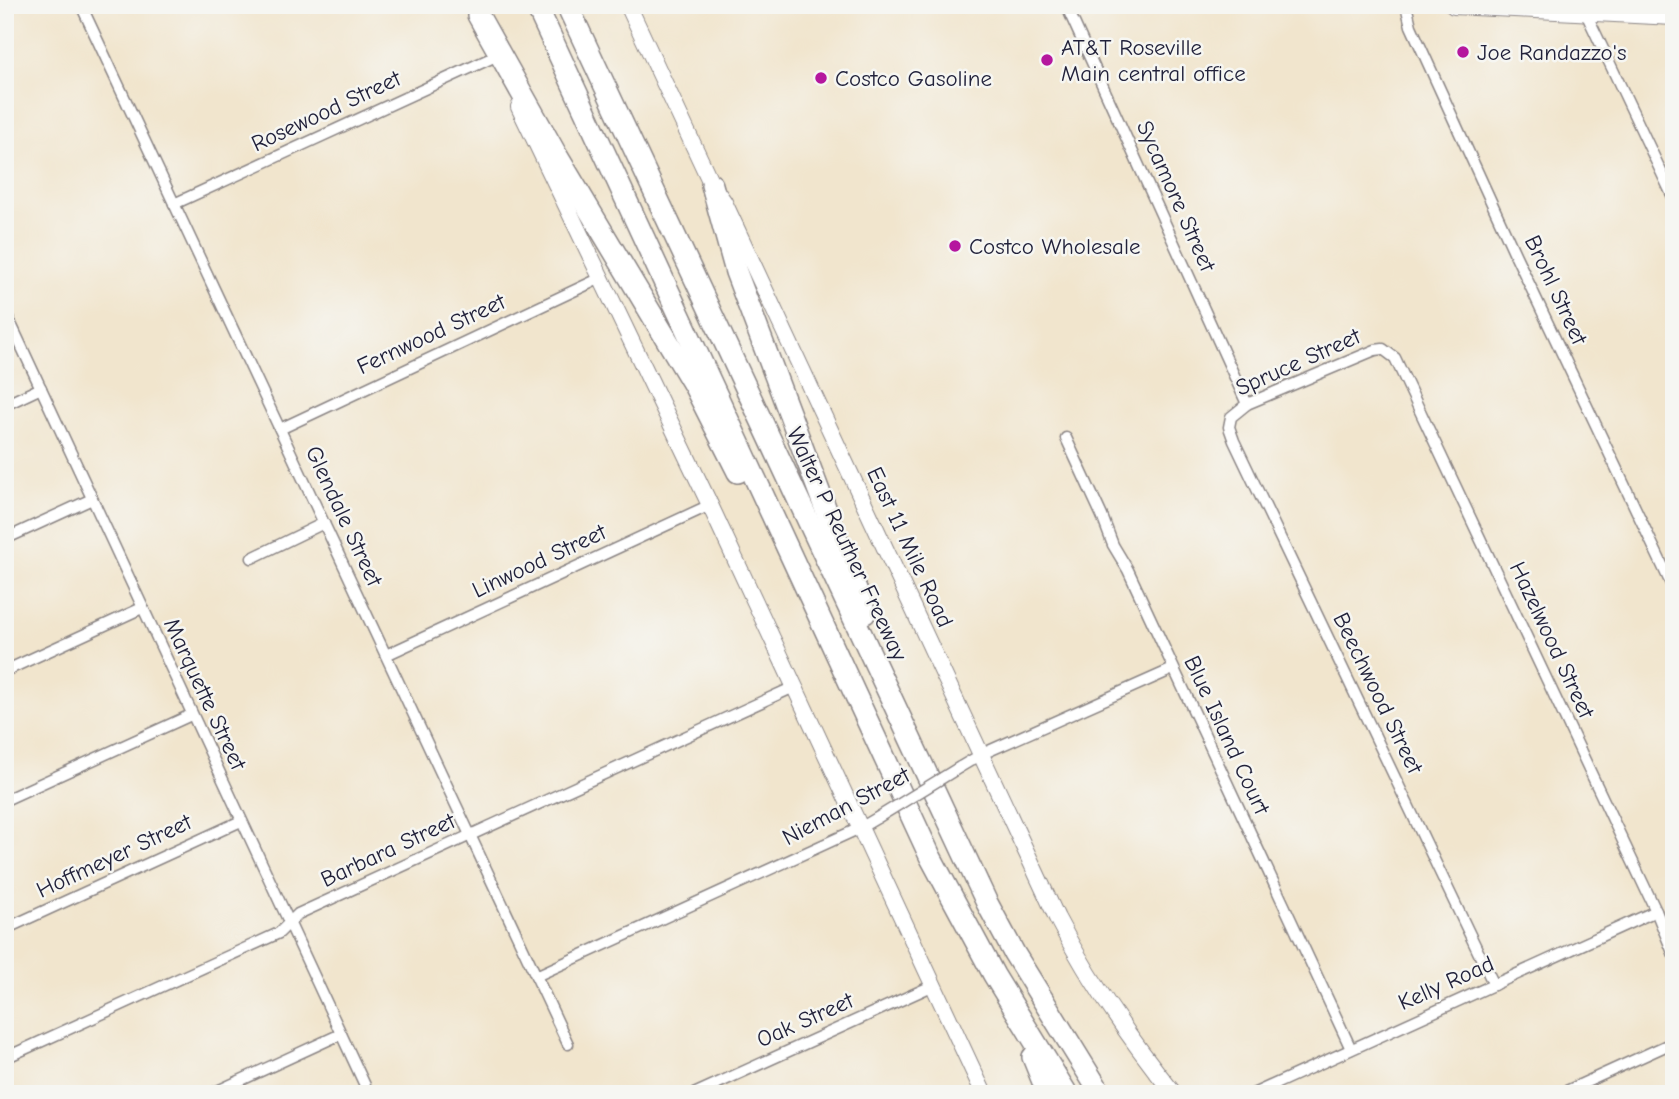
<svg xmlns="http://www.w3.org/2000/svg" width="1679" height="1099" font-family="'Comic Neue',sans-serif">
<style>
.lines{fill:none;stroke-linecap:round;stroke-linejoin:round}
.minor-casing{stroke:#8a8484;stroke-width:13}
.secondary-casing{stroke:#8a8484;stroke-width:18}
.primary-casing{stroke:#8a8484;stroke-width:20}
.motorway-casing{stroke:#8a8484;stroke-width:24}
.minor{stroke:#fff;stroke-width:10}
.secondary{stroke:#fff;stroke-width:16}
.primary{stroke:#fff;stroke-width:18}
.motorway{stroke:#fff;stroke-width:21}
.minor-bridge-casing{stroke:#8a8484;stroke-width:13;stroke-linecap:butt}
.minor-bridge{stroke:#fff;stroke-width:10}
.poi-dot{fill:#b5179e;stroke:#f6f6f2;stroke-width:2.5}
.labels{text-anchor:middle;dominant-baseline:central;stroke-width:5;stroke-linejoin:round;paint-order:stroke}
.poi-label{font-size:23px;fill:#22223b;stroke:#f6f6f2;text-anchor:start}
.street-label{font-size:23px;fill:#22223b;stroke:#f6f6f2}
</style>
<rect width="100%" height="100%" fill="#f6f6f2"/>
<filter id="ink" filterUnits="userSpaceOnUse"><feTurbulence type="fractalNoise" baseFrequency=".0143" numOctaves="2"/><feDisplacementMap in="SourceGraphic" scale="14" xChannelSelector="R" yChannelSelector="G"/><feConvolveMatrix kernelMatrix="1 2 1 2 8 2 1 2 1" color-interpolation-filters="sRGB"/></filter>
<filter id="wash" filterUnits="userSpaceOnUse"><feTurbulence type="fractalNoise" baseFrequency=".00686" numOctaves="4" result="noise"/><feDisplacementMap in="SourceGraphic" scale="28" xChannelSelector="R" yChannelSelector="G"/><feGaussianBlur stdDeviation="1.57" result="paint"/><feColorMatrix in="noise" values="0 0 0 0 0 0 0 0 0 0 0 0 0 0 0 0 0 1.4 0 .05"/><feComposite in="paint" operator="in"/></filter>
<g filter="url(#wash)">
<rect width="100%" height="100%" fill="#f1e5cd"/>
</g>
<g filter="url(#ink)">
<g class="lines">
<!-- minor casing -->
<g class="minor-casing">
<g id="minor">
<path d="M81,5l487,1039"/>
<path d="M1066,5l181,399"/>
<path d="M1406,5l5,21 104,228 159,336"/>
<path d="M1585,11l89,188"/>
<path d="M174,204l322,-148"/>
<path d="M5,311l364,783"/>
<path d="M5,405l36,-17"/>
<path d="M280,429l321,-151"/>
<path d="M1066,438l36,78 11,29 15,25 223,479"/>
<path d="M5,539l87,-40"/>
<path d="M252,558l72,-35"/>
<path d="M386,655l324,-150"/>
<path d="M5,671l137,-63"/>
<path d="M960,767l22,-13 191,-85"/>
<path d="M5,800l186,-85"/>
<path d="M5,929l236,-108"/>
<path d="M536,976l324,-148 17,-10"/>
<path d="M1494,985l-260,-544 -5,-14 2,-10 16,-13 128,-54 8,-1 12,9 261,553 18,44"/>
<path d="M5,1058l274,-125 19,-19 496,-227"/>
<path d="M211,1094l130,-60"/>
<path d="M694,1094l240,-109"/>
<path d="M1253,1094l403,-183"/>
<path d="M1560,1094l114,-52"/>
</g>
</g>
<!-- secondary casing -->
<g class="secondary-casing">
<g id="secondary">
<path d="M628,5l84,180 12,17 333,716c33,64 72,120 117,176"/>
<path d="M519,107l191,398 274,589"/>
</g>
</g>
<!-- primary casing -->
<g class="primary-casing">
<path id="primary" d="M1454,5l220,11"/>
</g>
<!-- motorway casing -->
<g class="motorway-casing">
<g id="motorway">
<path d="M536,5l394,851 64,119 73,119"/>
<path d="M567,5l420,898 27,50 87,141"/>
<path d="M478,15l79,141 137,229 44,87"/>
<path d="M712,185l24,87 129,341"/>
<path d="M1033,1057l15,37"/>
</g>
</g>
<!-- minor -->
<use href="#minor" class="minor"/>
<!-- secondary -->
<use href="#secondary" class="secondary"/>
<!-- primary -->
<use href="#primary" class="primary"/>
<!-- motorway -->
<use href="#motorway" class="motorway"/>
<!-- minor-bridge casing -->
<g class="minor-bridge-casing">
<path id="minor-bridge" d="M877,818l83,-51"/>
</g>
<!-- minor-bridge -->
<use href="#minor-bridge" class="minor-bridge"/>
</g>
</g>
<!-- markers -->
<g class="poi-dot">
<circle cx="1463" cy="52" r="7"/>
<circle cx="1047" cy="60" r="7"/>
<circle cx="821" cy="78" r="7"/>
<circle cx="955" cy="246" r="7"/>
</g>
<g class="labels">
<!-- poi labels -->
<g class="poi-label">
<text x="1061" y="47">AT&amp;T Roseville<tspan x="1061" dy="26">Main central office</tspan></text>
<text x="1477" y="52">Joe Randazzo's</text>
<text x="835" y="78">Costco Gasoline</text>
<text x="969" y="246">Costco Wholesale</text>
</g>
<!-- street labels -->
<g class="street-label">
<text transform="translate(326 111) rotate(-25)">Rosewood Street</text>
<text transform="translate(1176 196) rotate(66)">Sycamore Street</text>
<text transform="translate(1556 290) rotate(65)">Brohl Street</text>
<text transform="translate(431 334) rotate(-25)">Fernwood Street</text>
<text transform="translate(1298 362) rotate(-24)">Spruce Street</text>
<text transform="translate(344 516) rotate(65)">Glendale Street</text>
<text transform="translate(847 544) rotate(65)">Walter P Reuther Freeway</text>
<text transform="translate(910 547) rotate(65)">East 11 Mile Road</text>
<text transform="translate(539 561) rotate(-25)">Linwood Street</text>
<text transform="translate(1552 640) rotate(65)">Hazelwood Street</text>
<text transform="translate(1378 693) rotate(64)">Beechwood Street</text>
<text transform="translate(205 694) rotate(65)">Marquette Street</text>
<text transform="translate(1227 735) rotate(65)">Blue Island Court</text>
<text transform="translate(846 806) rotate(-28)">Nieman Street</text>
<text transform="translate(388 850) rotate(-25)">Barbara Street</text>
<text transform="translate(114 856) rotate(-25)">Hoffmeyer Street</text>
<text transform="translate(1446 983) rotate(-24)">Kelly Road</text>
<text transform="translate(805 1020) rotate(-24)">Oak Street</text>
</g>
</g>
<!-- margin -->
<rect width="1679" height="1099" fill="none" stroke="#f6f6f2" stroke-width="28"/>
</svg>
